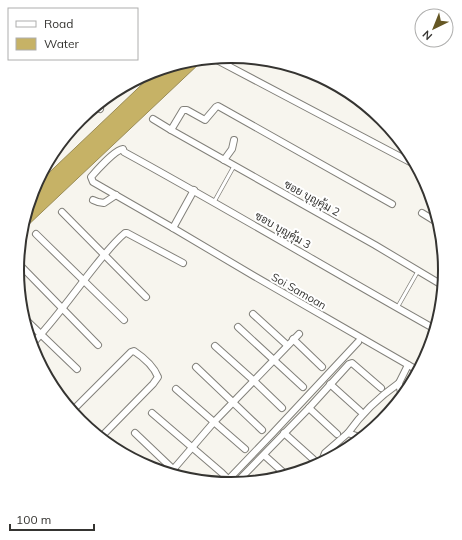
<svg xmlns="http://www.w3.org/2000/svg" width="462" height="540" font-family="Mulish,Sarabun,sans-serif">
<style>
.water{fill:#c6b266;stroke:#9a8c56}
.lines{fill:none;stroke-linecap:round;stroke-linejoin:round}
.lane-casing{stroke:#82807a;stroke-width:4.5}
.street-casing{stroke:#82807a;stroke-width:8}
.lane{stroke:#fff;stroke-width:3}
.street{stroke:#fff;stroke-width:6}
.labels{text-anchor:middle;dominant-baseline:central;stroke-width:4;stroke-linejoin:round;paint-order:stroke}
.street-label{font-size:11px;fill:#353431;stroke:#fff}
.rim{fill:none;stroke:#353431;stroke-width:2}
</style>
<rect width="100%" height="100%" fill="#f7f5ee"/>
<!-- water -->
<path class="water" d="M201,62l-176,166 8,-40 2,-2 121,-115z"/>
<g class="lines">
<!-- lane casing -->
<g class="lane-casing">
<g id="lane">
<path d="M214,202l20,-36"/>
<path d="M397,308l21,-37"/>
</g>
</g>
<!-- street casing -->
<g class="street-casing">
<g id="street">
<path d="M215,59l197,104"/>
<path d="M97,107l3,2"/>
<path d="M153,119l18,11 204,115 67,40"/>
<path d="M171,130l12,-20h4l18,10 11,-13 2,-1 174,98"/>
<path d="M224,160l8,-11 2,-9"/>
<path d="M93,200l5,2 6,1 12,-8"/>
<path d="M62,212l84,85"/>
<path d="M422,213l13,8"/>
<path d="M173,228l21,-38"/>
<path d="M36,234l88,86"/>
<path d="M18,263l80,82"/>
<path d="M253,314l34,31"/>
<path d="M27,321l50,48"/>
<path d="M238,327l65,60"/>
<path d="M293,339l29,28"/>
<path d="M32,344c24,-25 43,-53 64,-79 9,-11 18,-23 29,-32h2l56,30"/>
<path d="M215,346l38,34 29,28"/>
<path d="M196,367l66,63"/>
<path d="M417,370l-163,-94 -81,-48 -80,-46 -2,-5c6,-7 24,-27 32,-28l1,3c104,57 206,118 309,176"/>
<path d="M330,384l30,27"/>
<path d="M176,389l69,60"/>
<path d="M401,393l-2,-10 9,-18"/>
<path d="M309,408l28,26"/>
<path d="M72,411l59,-59 3,-1c9,6 20,16 24,26l-5,7 -51,52"/>
<path d="M152,413l70,60 8,8"/>
<path d="M135,433l43,41"/>
<path d="M284,433l29,26"/>
<path d="M348,433c14,-20 31,-36 51,-50"/>
<path d="M264,455l20,18"/>
<path d="M323,461v-3l2,-5 23,-20 11,4"/>
<path d="M171,472l43,-50 85,-88"/>
<path d="M225,483l47,-49 86,-92"/>
<path d="M236,483l73,-75 40,-44 3,-1 29,25"/>
</g>
</g>
<!-- lane -->
<use href="#lane" class="lane"/>
<!-- street -->
<use href="#street" class="street"/>
</g>
<g class="labels">
<!-- street labels -->
<g class="street-label">
<text transform="translate(312 198) rotate(29)">ซอย บุญคุ้ม 2</text>
<text transform="translate(283 230) rotate(30)">ซอบ บุญคุ้ม 3</text>
<text transform="translate(299 291) rotate(30)">Soi Samoan</text>
</g>
</g>
<!-- crop -->
<path d="M0 0H462V540H0ZM24 270a207 207 0 1 1 414 0a207 207 0 1 1-414 0Z" fill="#fff" fill-rule="evenodd"/>
<path class="rim" d="M24 270a207 207 0 1 1 414 0a207 207 0 1 1-414 0Z"/>
<!-- legend -->
<rect x="8" y="8" width="130" height="52" fill="#ffffff" stroke="#aeaead"/>
<rect x="16" y="21" width="20" height="6" fill="#ffffff" stroke="#aeaead"/>
<text x="44" y="28" font-size="12" fill="#353431">Road</text>
<rect x="16" y="38" width="20" height="12" fill="#c6b266" stroke="#aeaead"/>
<text x="44" y="48" font-size="12" fill="#353431">Water</text>
<!-- north arrow -->
<g transform="translate(434 28) rotate(223)"><circle r="19" fill="#ffffff" stroke="#aeaead"/>
<path d="M0-3L7 15L0 10L-7 15Z" fill="#655724"/>
<text y="-6" font-size="11" font-weight="bold" text-anchor="middle" fill="#353431">N</text>
</g>
<!-- scale -->
<path d="M10 524v6h84v-6" fill="none" stroke="#353431" stroke-width="2"/>
<text x="16" y="524" font-size="12" fill="#353431" stroke="#ffffff" stroke-width="3" paint-order="stroke">100 m</text>
</svg>
